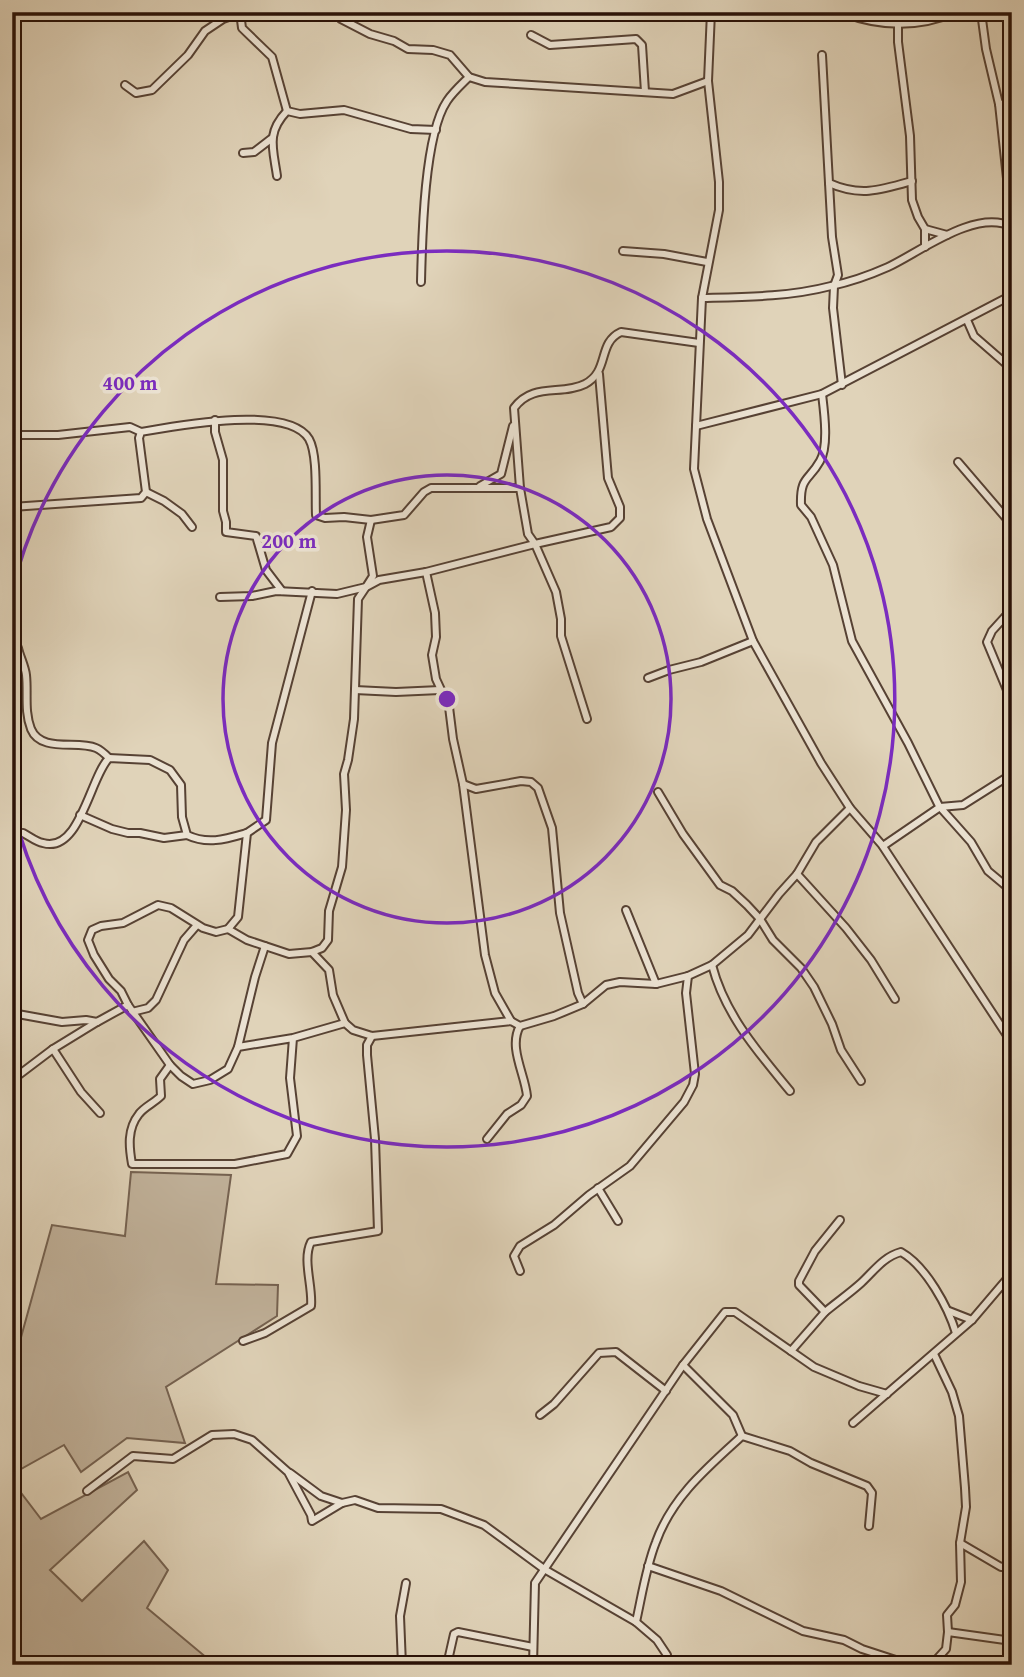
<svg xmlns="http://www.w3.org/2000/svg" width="1024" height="1677" font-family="'Gentium Book Plus',serif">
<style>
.green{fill:#c1b29b;stroke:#756251;stroke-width:2}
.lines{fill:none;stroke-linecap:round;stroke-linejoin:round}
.minor-casing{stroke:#574234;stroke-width:10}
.minor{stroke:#ebe2d2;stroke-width:6}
.ring{fill:none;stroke:#7b2cbf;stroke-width:3.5}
.centre{fill:#7b2cbf;stroke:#ebe2d2;stroke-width:3.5}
.ring-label{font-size:21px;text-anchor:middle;font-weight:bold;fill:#7b2cbf;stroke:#ebe2d2;stroke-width:7;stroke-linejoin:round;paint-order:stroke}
</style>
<rect width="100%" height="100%" fill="#e0d3b9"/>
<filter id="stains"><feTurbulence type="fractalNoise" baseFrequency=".00286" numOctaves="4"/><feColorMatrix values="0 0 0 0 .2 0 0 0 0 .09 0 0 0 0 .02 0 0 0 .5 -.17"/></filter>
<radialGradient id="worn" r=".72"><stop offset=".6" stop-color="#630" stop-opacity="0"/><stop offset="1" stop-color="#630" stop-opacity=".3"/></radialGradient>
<!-- green -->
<g class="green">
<path d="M131,1172l100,3 -15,109 62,1 -1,31 -111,71 19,56 -58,-5 -46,34 -17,-27 -52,29v-104l40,-145 73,11z"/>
<path d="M128,1472l9,18 -87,80 32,31 62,-60 24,29 -21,38 60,50 -6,7h-189v-184l29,38z"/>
</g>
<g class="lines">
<!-- minor casing -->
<g class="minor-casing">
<g id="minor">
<path d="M240,12l2,16 30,29 15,54"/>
<path d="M336,12l5,7 29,15 24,7 14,8 25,1 17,5 19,22 16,5 188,12 35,-13"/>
<path d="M711,12l-3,69 11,101v28l-17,88 -8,171 13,50 46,122 68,122 29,45 32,37 130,198"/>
<path d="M981,12l5,37 13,55 13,121"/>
<path d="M844,13c36,14 76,15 111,-1"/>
<path d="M898,24v18l12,94 2,64 6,17 7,12v18"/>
<path d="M531,35l19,10 86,-6 6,6 3,47"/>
<path d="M822,55l7,128c31,14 52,7 83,-2"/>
<path d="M125,85l11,8 16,-3 36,-35 17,-24 18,-12 17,-6"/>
<path d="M999,104l13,-1"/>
<path d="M243,153l11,-1 17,-13"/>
<path d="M277,176c-4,-28 -11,-43 10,-65l13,3 44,-4 67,19 25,1"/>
<path d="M829,183l3,54 6,38 -4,11 -1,22 9,77"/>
<path d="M925,229l22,6"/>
<path d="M623,251l41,3 43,8"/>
<path d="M421,282c1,-43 3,-147 26,-181 6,-9 15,-17 22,-24"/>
<path d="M702,298c43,-1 87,-1 129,-12 19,-4 39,-11 57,-19 32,-15 88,-59 124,-40"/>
<path d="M967,320l7,16 38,33"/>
<path d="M822,394c2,17 7,52 -2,67 -11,20 -20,15 -19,44l10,12 22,48 19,76 56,102 31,63 32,36 17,29 24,20"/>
<path d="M215,420v12l8,28v51l3,11v10l30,4 10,34 16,21"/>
<path d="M696,426l126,-32 190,-99"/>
<path d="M12,435h46l72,-8 11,5"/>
<path d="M958,462l54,63"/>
<path d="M480,486l21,-12 12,-48"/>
<path d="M520,488l8,46 7,10 76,-17 9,-9v-11l-12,-29 -9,-104"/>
<path d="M146,492l18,9 18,13 10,13"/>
<path d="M12,507l129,-9 5,-6 -7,-54 2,-6c34,-6 147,-28 168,7 9,16 6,57 7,76l9,3 19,-1 27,3 33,-5 20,-23 7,-4h89l-6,-80c19,-26 47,-12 71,-24 25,-13 12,-41 36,-52l78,11"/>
<path d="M426,572l9,41 1,24 -4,18 4,24 13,28 4,32 10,45 22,171 10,38 16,28"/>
<path d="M220,597l32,-1 24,-5 61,3 29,-7 7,-11 -6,-39 4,-17"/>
<path d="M1012,609l-20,22 -5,11 25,60"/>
<path d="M18,648c2,9 7,18 8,27 2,18 -2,36 5,54 10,24 46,11 65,19 5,2 9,6 13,10"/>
<path d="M648,678l21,-8 32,-8 52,-21"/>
<path d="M355,690l41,2 44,-2"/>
<path d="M1012,712l-5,18 5,7"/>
<path d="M463,784l13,5 45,-8 10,1 7,6 14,40 8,85 18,80 5,11"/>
<path d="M658,792l25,42 37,51 12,6 15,14 13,14 13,21 28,28 13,19 18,37 9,26 20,31"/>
<path d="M80,815l32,14 16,4h12l24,5 23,-3"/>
<path d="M23,833c6,3 13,9 20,10 37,11 47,-66 66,-85l41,2 20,10 11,15 1,32 5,18c21,10 39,4 60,-2"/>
<path d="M883,846l57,-39 23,-2 49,-31"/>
<path d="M797,874l49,54 25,32 24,39"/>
<path d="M626,910l30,74"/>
<path d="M228,929l19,11 42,14 23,-2 10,-4 6,-8 1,-29 13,-44 4,-57 -2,-36 4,-14 6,-41 4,-120 8,-12 13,-7 47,-8 109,-28 21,48 5,27v17l26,83"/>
<path d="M312,952l17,18 4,25 12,28"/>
<path d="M712,965c13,50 46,87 78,126"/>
<path d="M132,1012l16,-4 8,-8 28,-60 13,-15"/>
<path d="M12,1013l50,9 24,-2 11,2 31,-17"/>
<path d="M293,1038l-55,9 -10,22 -18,11 -17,4 -12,-8 -11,-11 -10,14 1,17c-7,7 -17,11 -22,18 -12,15 -10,33 -7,50h103l52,-10 10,-18 -7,-58 3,-40 52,-15 8,7 19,6 139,-15 9,5 34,-10 29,-12 23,-19 14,-3 36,2 32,-8 24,-11 36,-30 31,-41 18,-20 19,-32 34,-34"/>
<path d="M238,1047l17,-70 10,-31"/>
<path d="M53,1049l28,43 19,21"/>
<path d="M170,1065l-42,-60 -7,-14 -12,-12 -15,-24 -6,-15 4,-10 9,-4 22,-3 35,-18 13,3 32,20 13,4 12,-3 10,-12 9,-84 19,-13 6,-77 40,-152"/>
<path d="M12,1080l41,-31 44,-27"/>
<path d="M487,1139l20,-25 14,-9 6,-9c-2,-22 -19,-49 -7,-70"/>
<path d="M598,1188l20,33"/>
<path d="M840,1220l-25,31 -16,30v4l26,27c12,-10 25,-19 36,-29 13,-12 22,-26 40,-31 25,14 47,55 55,81"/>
<path d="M520,1271l-6,-15 6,-10 34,-21 35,-30 41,-29 54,-64 9,-17 2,-11 -9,-81 2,-17"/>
<path d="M949,1311l23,9"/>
<path d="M243,1341l22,-8 46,-27c2,-20 -9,-46 0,-64l67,-11 -3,-92 -8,-84v-10l5,-9"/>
<path d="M791,1351l34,-39"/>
<path d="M934,1354l18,38 7,24 6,72 1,19 -6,36 1,39 -6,23 -8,10 1,17"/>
<path d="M683,1365l50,50 9,21"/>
<path d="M540,1415l14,-11 45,-51 17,-1 50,39"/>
<path d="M853,1423l119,-103 40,-47"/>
<path d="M290,1473l31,23 21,7"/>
<path d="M87,1491l46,-35 40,3 39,-24 22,-1 18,6 36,32 23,43 1,6 30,-18 13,-3 23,8 63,1 43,16 60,44 92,53"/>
<path d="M960,1543l41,24 11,-3"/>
<path d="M648,1566l73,25 82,40 41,9 18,9 49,16"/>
<path d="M302,1665l8,-4 43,4"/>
<path d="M402,1665l-2,-49 6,-33"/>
<path d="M447,1665l7,-31 4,-2 75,15"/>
<path d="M533,1665l2,-82 148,-218 42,-53h10l79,55 45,19 28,8"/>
<path d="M665,1665l2,-10 -10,-15 -21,-18c6,-27 10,-55 20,-80 16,-45 52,-75 86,-106l48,15 21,12 56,23 5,7 -3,33"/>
<path d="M935,1665l1,-5 10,-11 2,-17 64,9"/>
</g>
</g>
<!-- minor -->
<use href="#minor" class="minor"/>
</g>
<!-- distance rings -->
<g class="ring">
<circle cx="447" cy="699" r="224"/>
<path d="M12 591A448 448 0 1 1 12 807"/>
</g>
<circle cx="447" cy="699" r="10" class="centre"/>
<g class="ring-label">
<text x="130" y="390">400 m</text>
<text x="289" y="548">200 m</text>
</g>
<!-- margin -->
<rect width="1024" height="1677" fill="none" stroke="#e0d3b9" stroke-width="42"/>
<rect x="14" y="14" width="996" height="1649" fill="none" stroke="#291107" stroke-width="3.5"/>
<rect x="21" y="21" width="982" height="1635" fill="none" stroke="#291107" stroke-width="2"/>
<rect width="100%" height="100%" filter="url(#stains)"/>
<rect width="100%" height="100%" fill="url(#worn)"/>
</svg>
